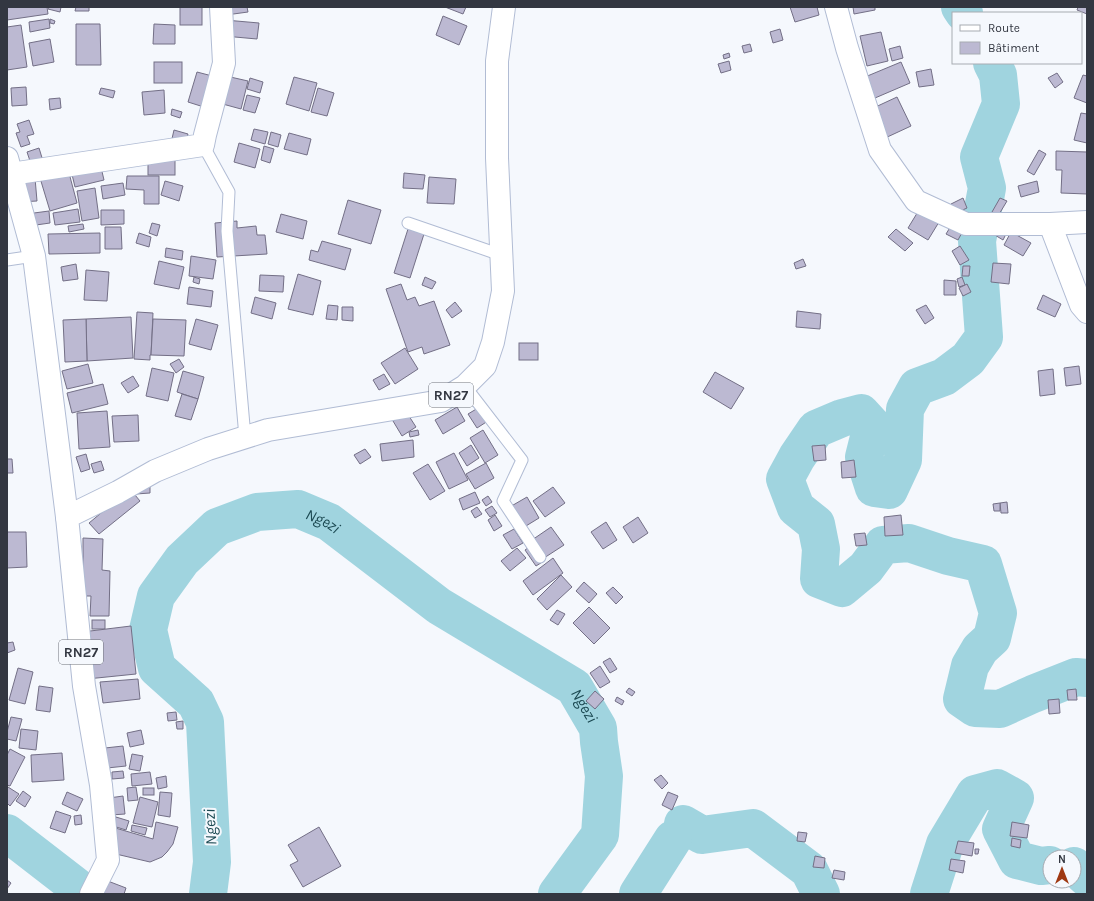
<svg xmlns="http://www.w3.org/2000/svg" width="1094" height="901" font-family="Karla,sans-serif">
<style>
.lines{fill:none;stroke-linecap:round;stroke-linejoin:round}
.river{stroke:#a0d4df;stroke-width:38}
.building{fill:#bcb9d2;stroke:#736f86}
.lane-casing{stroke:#b1bcd4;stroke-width:13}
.street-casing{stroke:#b1bcd4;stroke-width:24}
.secondary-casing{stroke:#b1bcd4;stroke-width:24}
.primary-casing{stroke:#b1bcd4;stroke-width:24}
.lane{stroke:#fff;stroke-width:11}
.street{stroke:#fff;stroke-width:22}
.secondary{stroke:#fff;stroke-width:22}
.primary{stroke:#fff;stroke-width:22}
.labels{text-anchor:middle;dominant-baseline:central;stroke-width:4;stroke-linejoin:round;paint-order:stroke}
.shield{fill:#f5f8fd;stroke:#6d7179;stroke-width:1}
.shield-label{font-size:14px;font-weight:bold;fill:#333741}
.water-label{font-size:16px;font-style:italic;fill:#1c4a53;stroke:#f5f8fd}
</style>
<rect width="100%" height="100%" fill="#f5f8fd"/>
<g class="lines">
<!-- river -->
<g class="river">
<path d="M960,7l4,6"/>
<path d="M992,63l6,12 3,29 -22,53 8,31 -10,53 7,96 -16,22 -24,18 -27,10 -12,22 -2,51 -14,30 -15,-2 -10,-31 8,-32 -11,-12 -19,5 -26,11 -19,28 -12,22 11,29 20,16 5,25 -2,30 23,9 24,-20 17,-23 26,-2 39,13 35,8 15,49 -6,25 -12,11 -10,17 -8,33 13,9 25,1 33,-15 43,-17 11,1"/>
<path d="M683,824l19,11 51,-7 56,42 12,24"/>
<path d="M7,833l79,61"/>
<path d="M1074,866l13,12"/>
<path id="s1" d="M208,894l4,-32 -7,-140 -9,-19 -39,-35 -9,-38 8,-34 26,-36 35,-33 40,-15 41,-3 31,13 110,84 135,81 24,41 1,14 5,34 -4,59 -43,59"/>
<path d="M638,894l35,-55"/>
<path d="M929,894l16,-50 30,-50 22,-6 18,10 -14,31 16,31 24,6 9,-1"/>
</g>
</g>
<!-- building -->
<g class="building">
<path d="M7,7h40l1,7 -41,6z"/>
<path d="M49,7h12l-1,5 -12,-3z"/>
<path d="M76,7h13v4h-14z"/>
<rect x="180" y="7" width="22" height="18"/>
<path d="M224,7h23l1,5 -22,3z"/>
<path d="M445,7h21l-3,7z"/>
<path d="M790,7h27l2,8 -24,7z"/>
<path d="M853,7h22v3l-21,4z"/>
<path d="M1078,7h9v7l-10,-4z"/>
<path d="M443,16l24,10 -8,19 -23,-10z"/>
<path d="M49,19l1,9 -20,4 -1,-10z"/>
<path d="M50,19l5,2 -1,3 -4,-1z"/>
<path d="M225,20l34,3 -2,16 -33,-3z"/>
<path d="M76,24h24l1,41h-25z"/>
<path d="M154,24l21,1v19h-22z"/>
<path d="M21,25l6,42 -20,3v-43z"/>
<path d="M780,29l3,11 -10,3 -3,-11z"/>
<path d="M881,32l7,29 -21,5 -7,-30z"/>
<path d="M50,39l4,23 -21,4 -4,-23z"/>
<path d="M750,44l2,7 -8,2 -2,-7z"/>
<path d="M900,46l3,12 -11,3 -3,-12z"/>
<path d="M729,53l1,4 -6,2 -1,-4z"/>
<path d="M729,61l2,9 -10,3 -3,-9z"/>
<rect x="154" y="62" width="28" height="21"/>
<path d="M901,62l9,21 -35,15 -10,-21z"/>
<path d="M931,69l3,16 -15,2 -3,-15z"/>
<path d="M197,72l19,5 -9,31 -19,-6z"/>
<path d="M1057,73l6,9 -8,6 -7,-10z"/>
<path d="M1083,75l4,1v27l-13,-5z"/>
<path d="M226,76l22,5 -7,28 -22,-6z"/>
<path d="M294,77l23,6 -8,28 -23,-7z"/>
<path d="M250,78l13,4 -3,11 -13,-4z"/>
<path d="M26,87l1,18 -15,1 -1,-18z"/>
<path d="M101,88l14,3 -2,7 -14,-4z"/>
<path d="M318,88l16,5 -7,23 -16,-4z"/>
<path d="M164,90l1,23 -21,2 -2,-23z"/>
<path d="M247,95l13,3 -5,15 -12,-3z"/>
<path d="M897,97l14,29 -28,13 -14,-29z"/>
<path d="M60,98l1,10 -11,2 -1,-11z"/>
<path d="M172,109l10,3 -2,6 -9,-3z"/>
<path d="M1081,113l6,1v29l-13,-3z"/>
<path d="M29,120l5,14 -7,2 3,8 -9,3 -5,-14 4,-1 -3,-8z"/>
<path d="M254,129l14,3 -3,12 -14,-4z"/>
<path d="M174,130l14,4 -4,13 -13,-4z"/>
<path d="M271,132l10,3 -3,12 -10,-3z"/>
<path d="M289,133l22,6 -4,16 -23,-6z"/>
<path d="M239,143l21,6 -5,19 -21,-6z"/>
<path d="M264,146l10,3 -4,14 -9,-3z"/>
<path d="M39,148l4,13 -12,3 -4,-12z"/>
<path d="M1039,150l7,4 -12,21 -7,-4z"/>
<path d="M1056,151l31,1v42l-26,-1 1,-23h-6z"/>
<rect x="148" y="152" width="27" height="23"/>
<path d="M99,159l5,21 -29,7 -5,-21z"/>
<path d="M37,168l32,5 8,30 -27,8z"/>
<path d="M404,173l21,2 -2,14 -20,-1z"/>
<path d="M127,176h32v28h-15v-14l-18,-1z"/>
<path d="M429,177l27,2 -2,25 -27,-1z"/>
<path d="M35,178l2,23 -19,1 -2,-22z"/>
<path d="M165,181l18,5 -4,15 -18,-6z"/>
<path d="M1037,181l2,11 -18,5 -3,-11z"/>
<path d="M123,183l2,12 -22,4 -2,-13z"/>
<path d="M95,188l4,30 -17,3 -5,-30z"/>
<path d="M963,198l4,10 -11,5 -5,-9z"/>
<path d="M1000,198l7,3 -9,15 -6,-4z"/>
<path d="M348,200l33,10 -10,34 -33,-10z"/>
<path d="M78,209l2,13 -25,3 -2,-12z"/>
<path d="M101,210h23v14l-23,1z"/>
<path d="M919,210l20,12 -11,18 -20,-12z"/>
<path d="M49,211l1,12 -14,2 -2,-12z"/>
<path d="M281,214l26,7 -4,18 -27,-7z"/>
<path d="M237,221v7l19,-2 1,9h8l2,19 -50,3 -2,-34z"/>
<path d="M954,221l11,6 -7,13 -12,-6z"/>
<path d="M152,223l8,2 -3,11 -8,-3z"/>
<path d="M83,224l1,5 -15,3 -1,-6z"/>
<path d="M105,227h16l1,22h-17z"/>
<path d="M408,229l16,5 -14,44 -16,-5z"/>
<path d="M896,229l17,14 -8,8 -17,-14z"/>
<path d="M1008,230l-5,10 -13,-8z"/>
<path d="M1011,232l20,11 -8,13 -19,-11z"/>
<path d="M100,233v20l-51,1 -1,-20z"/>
<path d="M139,233l12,4 -2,10 -13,-4z"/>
<path d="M322,241l29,8 -6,21 -36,-10 2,-10 7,2z"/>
<path d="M960,246l9,14 -9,5 -8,-14z"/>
<path d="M166,248l17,3 -1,9 -17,-3z"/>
<path d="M191,256l25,4 -3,19 -24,-3z"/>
<path d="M803,259l3,7 -10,3 -2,-6z"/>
<path d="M159,261l25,6 -5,22 -25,-5z"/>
<path d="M993,263l18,1 -2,20 -18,-2z"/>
<path d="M76,264l2,15 -15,2 -2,-14z"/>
<path d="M963,266h7l-1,10h-7z"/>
<path d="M86,270l23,2 -2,29 -23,-1z"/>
<path d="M298,274l23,7 -8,34 -25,-6z"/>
<path d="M260,275l24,1 -1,16 -24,-1z"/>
<path d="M194,277l6,2 -1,5 -6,-2z"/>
<path d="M425,277l11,5 -4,7 -10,-4z"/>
<path d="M962,277l3,8 -6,2 -2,-8z"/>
<path d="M944,280l12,1v14h-12z"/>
<path d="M401,284l6,16 8,-3 4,9 15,-5 16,44 -26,9 -2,-7 -14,5 -22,-63z"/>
<path d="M967,284l4,8 -8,4 -4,-8z"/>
<path d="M189,287l24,4 -2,16 -24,-3z"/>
<path d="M1043,295l18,9 -6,13 -18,-8z"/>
<path d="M255,297l21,6 -4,16 -21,-6z"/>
<path d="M455,302l7,9 -10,7 -6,-8z"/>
<path d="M328,305l10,1 -1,14 -11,-1z"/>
<path d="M926,305l8,13 -9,6 -9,-14z"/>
<path d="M342,307h11v14l-11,-1z"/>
<path d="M797,311l24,3 -1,15 -24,-2z"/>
<path d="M137,312l16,1 -2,42h-1v5l-16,-1z"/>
<path d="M131,317l2,41 -46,3 -1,-42z"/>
<path d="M86,319l1,42 -22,1 -2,-42z"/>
<path d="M153,319l33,1 -2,36 -33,-1z"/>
<path d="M196,319l22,6 -7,25 -22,-6z"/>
<rect x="519" y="343" width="19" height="17"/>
<path d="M405,348l13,21 -23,15 -14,-21z"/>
<path d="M179,359l5,8 -8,6 -6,-9z"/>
<path d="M88,364l5,19 -26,6 -5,-18z"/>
<path d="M1079,366l2,18 -15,2 -2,-18z"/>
<path d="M152,368l22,5 -6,28 -22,-5z"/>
<path d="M1053,369l2,25 -15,2 -2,-25z"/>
<path d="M183,371l21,6 -6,22 -21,-7z"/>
<path d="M715,372l29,16 -13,21 -28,-17z"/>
<path d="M384,374l6,10 -11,6 -6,-10z"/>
<path d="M133,376l6,10 -11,7 -7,-10z"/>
<path d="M103,384l5,20 -36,9 -5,-20z"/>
<path d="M182,394l16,5 -7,21 -16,-4z"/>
<path d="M483,405l8,14 -14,9 -9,-14z"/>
<path d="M457,407l8,14 -22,13 -8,-14z"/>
<path d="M107,411l3,36 -31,2 -2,-36z"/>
<path d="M407,413l9,14 -14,9 -9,-15z"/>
<path d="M138,415l1,26 -25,1 -2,-26z"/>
<path d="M418,430l1,5 -9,2 -1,-5z"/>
<path d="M483,430l15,25 -13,8 -15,-25z"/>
<path d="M413,440l1,17 -32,4 -2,-17z"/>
<path d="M471,445l8,13 -12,8 -8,-13z"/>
<path d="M825,445l1,15 -12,1 -2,-15z"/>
<path d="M365,449l6,8 -11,7 -6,-9z"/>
<path d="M454,453l14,27 -19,9 -13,-27z"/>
<path d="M86,454l4,15 -9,3 -5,-15z"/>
<path d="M7,459h5l1,14h-6z"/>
<path d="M854,460l2,17 -14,1 -1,-16z"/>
<path d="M101,461l3,9 -10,3 -3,-9z"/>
<path d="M486,463l8,15 -19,11 -9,-15z"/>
<path d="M428,464l17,27 -15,9 -17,-27z"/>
<path d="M150,484v9l-14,1z"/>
<path d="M553,487l12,16 -20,14 -12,-16z"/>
<path d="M130,489l10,12 -41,33 -10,-11z"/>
<path d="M475,492l5,11 -17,7 -4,-11z"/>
<path d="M488,496l4,6 -6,4 -4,-6z"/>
<path d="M527,497l12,21 -18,11 -13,-21z"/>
<path d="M1007,502l1,11h-7l-1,-10z"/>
<path d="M1000,503v8h-6l-1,-7z"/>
<path d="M492,506l5,7 -7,4 -5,-7z"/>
<path d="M477,507l5,7 -7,4 -4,-7z"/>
<path d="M495,515l7,11 -8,5 -6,-11z"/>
<path d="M901,515l2,20 -18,1 -1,-19z"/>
<path d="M638,517l10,16 -15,10 -10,-16z"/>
<path d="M606,522l11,18 -14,9 -12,-17z"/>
<path d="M551,527l13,18 -20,13 -12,-18z"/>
<path d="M514,529l9,14 -11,6 -9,-14z"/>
<path d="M7,532h19l1,35 -20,1z"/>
<path d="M865,533l2,12 -11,1 -2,-12z"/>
<path d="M83,538l20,1 -1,31 8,1 -1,45h-19l1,-20h-8z"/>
<path d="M532,545l12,16 -8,5 -11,-16z"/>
<path d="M517,548l9,10 -16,13 -9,-10z"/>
<path d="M553,558l10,15 -30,22 -10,-14z"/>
<path d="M561,575l11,12 -25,23 -10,-11z"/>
<path d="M584,582l13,12 -8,9 -13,-12z"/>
<path d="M613,587l10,10 -7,7 -10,-11z"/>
<path d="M589,607l21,21 -16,16 -21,-21z"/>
<path d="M557,610l8,4 -7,11 -8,-5z"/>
<rect x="92" y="620" width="13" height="9"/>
<path d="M131,626l5,48 -49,5 -5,-47z"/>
<path d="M13,642l2,8 -8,3v-10z"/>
<path d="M610,658l7,11 -7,4 -7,-11z"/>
<path d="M600,666l10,16 -10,6 -10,-15z"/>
<path d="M18,668l15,4 -8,32 -16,-4z"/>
<path d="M138,679l2,20 -37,4 -3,-21z"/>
<path d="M39,686l14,2 -3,24 -14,-2z"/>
<path d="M629,688l6,4 -3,4 -6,-4z"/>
<path d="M1076,689l1,11h-9l-1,-10z"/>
<path d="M595,691l9,8 -9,10 -9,-8z"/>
<path d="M617,697l7,4 -2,4 -7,-4z"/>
<path d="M1059,699l1,14 -11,1 -1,-14z"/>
<path d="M176,712l1,8 -9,1 -1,-8z"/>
<path d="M11,717l11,2 -6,22 -9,-2v-7z"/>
<path d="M183,721v8h-6l-1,-7z"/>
<path d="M21,729l17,2 -2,19 -17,-2z"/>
<path d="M141,730l3,14 -14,3 -3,-14z"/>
<path d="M123,746l3,20 -19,2 -2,-20z"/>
<path d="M10,749l15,8 -15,29 -3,-1v-30z"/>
<path d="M62,753l2,27 -32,2 -1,-27z"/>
<path d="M132,754l11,2 -3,15 -11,-2z"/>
<path d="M123,771l1,7 -12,1v-7z"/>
<path d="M150,772l2,12 -20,2 -1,-12z"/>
<path d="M661,775l7,8 -6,6 -8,-9z"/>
<path d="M166,776l1,11 -9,2 -2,-11z"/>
<path d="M8,787l11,7 -9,12 -3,-3v-14z"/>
<path d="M136,787l2,13 -10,1 -1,-13z"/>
<rect x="143" y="788" width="11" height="7"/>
<path d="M23,791l8,6 -6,10 -9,-6z"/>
<path d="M67,792l16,7 -6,12 -15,-7z"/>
<path d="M160,792l12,1 -2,24 -12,-2z"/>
<path d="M668,792l10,4 -6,14 -10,-5z"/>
<path d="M123,796l2,18 -14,1 -2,-17z"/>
<path d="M140,797l18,5 -6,25 -19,-4z"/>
<path d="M56,811l15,5 -6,17 -15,-5z"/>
<path d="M81,815l1,9 -7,1 -1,-9z"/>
<path d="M116,817l13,4 -3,9 -13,-4z"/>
<path d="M156,822l22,5 -5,17 -6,8 -5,5 -12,5 -47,-11 9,-24 41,12z"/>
<path d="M1012,822l17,3 -2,13 -17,-2z"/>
<path d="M132,825l15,3 -2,7 -14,-4z"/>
<path d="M319,827l22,39 -38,21 -13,-22 8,-4 -10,-16z"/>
<path d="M798,832l9,1 -2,9 -8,-1z"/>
<path d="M1012,838l9,2 -1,8 -9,-2z"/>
<path d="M958,841l16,2 -2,13 -17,-3z"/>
<path d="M975,849h4l-1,5h-3z"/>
<path d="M815,856l10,2 -1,10 -11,-1z"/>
<path d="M951,859l14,2 -2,12 -14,-3z"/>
<path d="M834,870l11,2 -1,8 -12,-2z"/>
<path d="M100,878l26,10 -2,6h-22z"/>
<path d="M7,880l4,3 -4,6z"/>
</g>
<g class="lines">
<!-- lane casing -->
<g class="lane-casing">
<g id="lane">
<path d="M203,145l26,47 -2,39 18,206"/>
<path d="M408,223l93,32"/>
<path d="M7,260l27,-4"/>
<path d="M465,386l57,74 -19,41 37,56"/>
</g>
</g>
<!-- street casing -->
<g class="street-casing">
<g id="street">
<path d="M11,174l192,-29 2,-10 19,-72 -3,-56"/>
<path d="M1050,224l31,81 6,7"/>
</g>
</g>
<!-- secondary casing -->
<g class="secondary-casing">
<g id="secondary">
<path d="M836,7l11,41 33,102 36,51 50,23h84l37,-2"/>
<path d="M7,158l27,98 33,261"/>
</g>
</g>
<!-- primary casing -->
<g class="primary-casing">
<path id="primary" d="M91,894l17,-34 -7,-75 -17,-99 -17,-169 51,-25 37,-21 53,-22 60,-19 173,-29 24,-15 20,-20 8,-24 10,-51 -6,-133v-97l7,-54"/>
</g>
<!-- lane -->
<use href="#lane" class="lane"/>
<!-- street -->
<use href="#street" class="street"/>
<!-- secondary -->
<use href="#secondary" class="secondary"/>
<!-- primary -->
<use href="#primary" class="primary"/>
</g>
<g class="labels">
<!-- shield labels -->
<g class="shield">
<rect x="429" y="383" width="44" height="24" rx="3"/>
<rect x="59" y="640" width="44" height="24" rx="3"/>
</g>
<g class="shield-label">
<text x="451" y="395">RN27</text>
<text x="81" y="652">RN27</text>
</g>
<!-- water labels -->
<g class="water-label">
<text stroke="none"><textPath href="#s1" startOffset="524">Ngezi</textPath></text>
<text stroke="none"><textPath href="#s1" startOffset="847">Ngezi</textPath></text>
<text transform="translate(210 827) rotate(-93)">Ngezi</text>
</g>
</g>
<!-- border -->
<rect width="1094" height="901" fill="none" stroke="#333741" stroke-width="16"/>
<!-- legend -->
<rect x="952" y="12" width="130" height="52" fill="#f5f8fd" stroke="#a7abb2"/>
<rect x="960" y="25" width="20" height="6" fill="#ffffff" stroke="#a7abb2"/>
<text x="988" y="32" font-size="12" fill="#333741">Route</text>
<rect x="960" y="42" width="20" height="12" fill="#bcb9d2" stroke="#a7abb2"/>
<text x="988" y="52" font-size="12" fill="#333741">Bâtiment</text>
<!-- north arrow -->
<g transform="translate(1062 869)"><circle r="19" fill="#f5f8fd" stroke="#a7abb2"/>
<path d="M0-3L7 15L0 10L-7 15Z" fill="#9f3812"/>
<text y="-6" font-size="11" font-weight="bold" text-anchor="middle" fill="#333741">N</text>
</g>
</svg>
